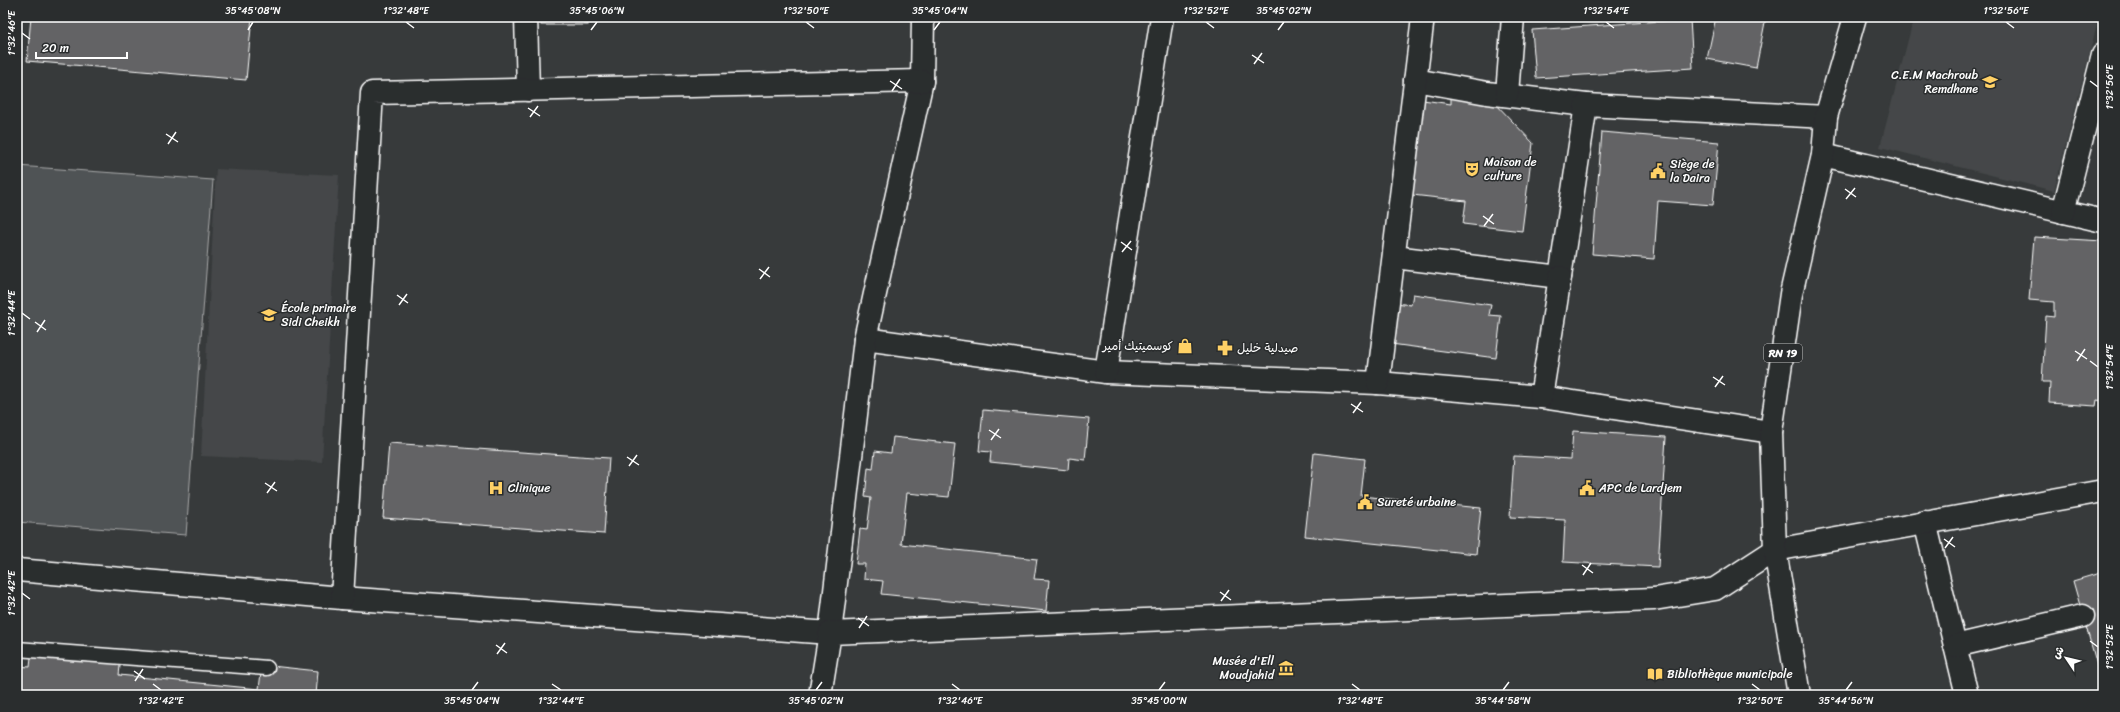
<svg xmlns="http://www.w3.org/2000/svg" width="2120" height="712" font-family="Sriracha,'Playpen Sans Arabic',sans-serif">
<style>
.built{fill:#444748}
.green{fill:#505354;stroke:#a8a9aa}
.building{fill:#636465;stroke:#fff}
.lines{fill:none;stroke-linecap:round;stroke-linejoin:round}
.lane-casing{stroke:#fff;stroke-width:17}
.street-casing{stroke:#fff;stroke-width:25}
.secondary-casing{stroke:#fff;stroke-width:25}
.primary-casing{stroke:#fff;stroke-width:25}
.lane{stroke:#2a2d2e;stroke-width:14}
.street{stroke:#2a2d2e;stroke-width:22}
.secondary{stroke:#2a2d2e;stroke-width:22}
.primary{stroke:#2a2d2e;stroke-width:22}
.ticks{fill:none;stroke:#fff;stroke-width:1.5}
.labels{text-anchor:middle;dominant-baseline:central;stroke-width:3;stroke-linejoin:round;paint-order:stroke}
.shield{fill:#2a2d2e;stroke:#bfc0c0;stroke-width:1}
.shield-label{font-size:11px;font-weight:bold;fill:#fff}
.poi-label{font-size:12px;fill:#fff;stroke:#2a2d2e;text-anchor:start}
.neatline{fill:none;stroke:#fff;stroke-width:1.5}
.ticks-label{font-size:10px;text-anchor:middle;fill:#fff}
</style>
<rect width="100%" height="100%" fill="#373a3b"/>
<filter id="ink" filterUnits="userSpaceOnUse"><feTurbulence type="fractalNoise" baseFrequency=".025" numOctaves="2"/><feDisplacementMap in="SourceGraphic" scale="8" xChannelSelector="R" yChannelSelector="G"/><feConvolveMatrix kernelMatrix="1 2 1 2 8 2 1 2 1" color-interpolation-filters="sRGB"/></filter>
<g filter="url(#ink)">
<!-- built -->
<g class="built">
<path d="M1914,17h185l-45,174 -174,-44z"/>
<path d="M216,169l123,6 -17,287 -121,-6z"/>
</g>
<!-- green -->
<path class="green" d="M17,166l196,14 -27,355 -169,-13z"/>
<!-- building -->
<g class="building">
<path d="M31,17h221l-6,63 -219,-19z"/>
<rect x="541" y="17" width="47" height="8"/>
<path d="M1716,17h50l-10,51 -49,-9z"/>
<path d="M1690,19l3,49 -157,10 -4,-48z"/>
<path d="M1451,97l43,5 39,41 -11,88 -59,-7 3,-23 -54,-6 11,-95 28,4z"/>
<path d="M1602,132l117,10 -6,63 -55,-4 -4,58 -62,-5z"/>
<path d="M2034,237l69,4v160l-6,-1 -1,6 -47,-3 1,-21h-8l4,-66 8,1v-15l-25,-2z"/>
<path d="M1413,294l78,11 -2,10 12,1 -5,42 -105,-14 5,-41 15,2z"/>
<path d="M983,410l106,9 -4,41 -16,-2 -1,12 -78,-8 1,-10 -12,-1z"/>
<path d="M1573,431l93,6 -8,130 -95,-5 2,-42 -55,-3 4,-61 57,3z"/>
<path d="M893,437l62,7 -6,53 -42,-4 -6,51 136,15 -3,20 15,1 -3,31 -165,-17 2,-13 -19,-2 1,-15h-9l4,-35 7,1 4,-32 -6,-1 3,-29 5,1 2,-18 16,2z"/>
<path d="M389,443l220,15 -5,76 -221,-16z"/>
<path d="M1314,453l51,6 -4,37 120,12 -5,46 -171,-18z"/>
<path d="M2103,572v114l-30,-105z"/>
<path d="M32,649l89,8 -2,18 140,14 3,-24 56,6 -2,24h-299v-29l13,1z"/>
</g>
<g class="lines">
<!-- lane casing -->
<g class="lane-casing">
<path id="lane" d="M17,649l250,19"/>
</g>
<!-- street casing -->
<g class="street-casing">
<g id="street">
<path d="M526,17l2,73"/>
<path d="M1415,80l72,13 99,12"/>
<path d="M1507,94l6,-77"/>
<path d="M1823,155l280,66"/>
<path d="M2063,212l40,-157"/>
<path d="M1394,257l166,20 26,-172 240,12"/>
<path d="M865,339l241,33 272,11 163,14 230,35"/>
<path d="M1106,372l56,-355"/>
<path d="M1378,383l45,-366"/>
<path d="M1541,397l19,-120"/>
<path d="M1925,522l42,173"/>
<path d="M1775,550l328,-59"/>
<path d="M17,570l325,28 488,35 35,-294 57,-258 1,-64"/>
<path d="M342,598l30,-505 550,-12"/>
<path d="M1955,646l128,-30"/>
</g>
</g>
<!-- secondary casing -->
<g class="secondary-casing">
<path id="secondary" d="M820,695l10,-62 824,-34 61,-10 60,-39"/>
</g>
<!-- primary casing -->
<g class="primary-casing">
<path id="primary" d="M1799,695l-24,-145 -4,-118 20,-138 32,-139 3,-38 29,-100"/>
</g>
<!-- lane -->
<use href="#lane" class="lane"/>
<!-- street -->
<use href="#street" class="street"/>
<!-- secondary -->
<use href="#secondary" class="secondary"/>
<!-- primary -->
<use href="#primary" class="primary"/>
</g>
</g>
<!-- ticks -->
<path class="ticks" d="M406,22l8,6M806,22l8,6M1206,22l8,6M1606,22l8,6M2006,22l8,6M248,30l5,-8M591,30l6,-8M934,30l6,-8M1278,30l6,-8M22,33l8,6M1252,55l12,8M1254,64l8,-11M890,81l12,8M2090,81l8,6M892,91l8,-12M528,108l12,8M530,117l8,-11M166,134l12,8M168,144l8,-12M1845,189l11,8M1846,199l9,-11M1483,216l11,8M1484,226l9,-12M1121,242l11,8M1122,252l9,-11M759,269l11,8M760,279l9,-12M397,295l11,8M399,305l8,-11M22,313l8,6M35,322l11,8M37,332l8,-12M2075,351l12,8M2077,361l8,-12M2090,361l8,6M1713,377l12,8M1715,387l8,-11M1351,404l12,8M1353,413l8,-11M989,430l12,8M991,440l8,-11M627,457l12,8M629,466l8,-11M265,483l12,8M267,493l8,-11M1944,539l11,8M1945,548l8,-11M1582,565l11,8M1583,575l8,-12M1220,592l11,8M22,593l8,6M1221,601l8,-11M858,618l11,8M859,628l8,-12M2090,641l8,6M496,645l11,8M497,654l8,-11M134,671l11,8M135,681l8,-12M153,684l8,6M552,684l9,6M952,684l8,6M1352,684l8,6M1752,684l8,6M472,690l6,-8M816,690l6,-8M1159,690l6,-8M1503,690l6,-8M1846,690l6,-8"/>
<!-- icons -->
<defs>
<g id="school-bare" transform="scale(1.2)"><path d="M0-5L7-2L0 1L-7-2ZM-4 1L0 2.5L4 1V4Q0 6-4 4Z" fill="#ffd166" stroke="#2a2d2e" stroke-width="2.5" paint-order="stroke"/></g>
<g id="theatre-bare" transform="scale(1.2)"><path d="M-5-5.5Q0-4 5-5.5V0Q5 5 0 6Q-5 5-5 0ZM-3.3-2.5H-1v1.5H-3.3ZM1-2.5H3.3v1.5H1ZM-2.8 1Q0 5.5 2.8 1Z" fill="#ffd166" stroke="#2a2d2e" stroke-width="2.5" paint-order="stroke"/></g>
<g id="civic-bare" transform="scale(1.2)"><path d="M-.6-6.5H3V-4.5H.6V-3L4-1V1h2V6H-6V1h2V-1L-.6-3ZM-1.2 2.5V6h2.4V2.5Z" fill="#ffd166" stroke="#2a2d2e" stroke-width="2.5" paint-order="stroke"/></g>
<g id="shop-bare" transform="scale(1.2)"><path d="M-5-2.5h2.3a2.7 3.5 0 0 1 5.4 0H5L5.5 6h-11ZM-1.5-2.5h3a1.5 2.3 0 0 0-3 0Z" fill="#ffd166" stroke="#2a2d2e" stroke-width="2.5" paint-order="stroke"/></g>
<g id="pharmacy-bare" transform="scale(1.2)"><path d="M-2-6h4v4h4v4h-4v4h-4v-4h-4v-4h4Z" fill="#ffd166" stroke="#2a2d2e" stroke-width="2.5" paint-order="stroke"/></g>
<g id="hospital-bare" transform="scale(1.2)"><path d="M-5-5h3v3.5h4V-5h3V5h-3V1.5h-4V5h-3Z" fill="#ffd166" stroke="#2a2d2e" stroke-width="2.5" paint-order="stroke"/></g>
<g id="museum-bare" transform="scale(1.2)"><path d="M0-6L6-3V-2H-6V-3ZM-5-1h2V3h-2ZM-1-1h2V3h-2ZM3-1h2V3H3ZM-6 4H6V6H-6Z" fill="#ffd166" stroke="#2a2d2e" stroke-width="2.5" paint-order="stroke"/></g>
<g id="library-bare" transform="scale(1.2)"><path d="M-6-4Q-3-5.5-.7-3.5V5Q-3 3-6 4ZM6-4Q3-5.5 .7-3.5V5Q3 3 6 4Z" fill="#ffd166" stroke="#2a2d2e" stroke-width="2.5" paint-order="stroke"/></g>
</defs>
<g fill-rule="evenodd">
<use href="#school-bare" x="1990" y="82"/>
<use href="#theatre-bare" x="1472" y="169"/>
<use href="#civic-bare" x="1658" y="171"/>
<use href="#school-bare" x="269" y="315"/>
<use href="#shop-bare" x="1185" y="346"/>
<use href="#pharmacy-bare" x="1225" y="348"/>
<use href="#hospital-bare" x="496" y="488"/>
<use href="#civic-bare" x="1587" y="488"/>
<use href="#civic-bare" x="1365" y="502"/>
<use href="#museum-bare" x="1286" y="668"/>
<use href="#library-bare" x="1655" y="674"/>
</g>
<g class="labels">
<!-- shield labels -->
<rect class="shield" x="1764" y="344" width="38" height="18" rx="3"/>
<g class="shield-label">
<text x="1783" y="353">RN 19</text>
</g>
<!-- poi labels -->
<g class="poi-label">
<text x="1978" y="75" text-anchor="end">C.E.M Machroub<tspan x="1978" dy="14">Remdhane</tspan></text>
<text x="1484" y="162">Maison de<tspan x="1484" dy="14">culture</tspan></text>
<text x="1670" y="164">Siège de<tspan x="1670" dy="14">la Daira</tspan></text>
<text x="281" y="308">École primaire<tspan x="281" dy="14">Sidi Cheikh</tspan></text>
<text x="1173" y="346" text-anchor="end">كوسميتيك أمير</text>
<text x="1237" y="348">صيدلية خليل</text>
<text x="508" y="488">Clinique</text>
<text x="1599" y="488">APC de Lardjem</text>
<text x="1377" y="502">Sureté urbaine</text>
<text x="1274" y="661" text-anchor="end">Musée d'Ell<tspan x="1274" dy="14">Moudjahid</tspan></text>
<text x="1667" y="674">Bibliothèque municipale</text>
</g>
</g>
<!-- margin -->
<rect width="2120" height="712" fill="none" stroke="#2a2d2e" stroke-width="44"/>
<!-- north arrow -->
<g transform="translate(2066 658) rotate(305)" stroke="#2a2d2e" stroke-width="3" paint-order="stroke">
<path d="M0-3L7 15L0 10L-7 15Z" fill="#ffffff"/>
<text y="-6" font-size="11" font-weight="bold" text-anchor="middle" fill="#ffffff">ش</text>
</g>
<!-- scale -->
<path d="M36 52v6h91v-6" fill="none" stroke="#ffffff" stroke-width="2"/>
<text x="42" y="52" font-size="12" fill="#ffffff" stroke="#2a2d2e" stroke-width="3" paint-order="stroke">20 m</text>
<rect x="22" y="22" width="2076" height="668" class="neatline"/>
<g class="ticks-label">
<text x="253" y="14">35°45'08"N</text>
<text x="406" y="14">1°32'48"E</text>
<text x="597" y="14">35°45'06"N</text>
<text x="806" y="14">1°32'50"E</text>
<text x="940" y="14">35°45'04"N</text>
<text x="1206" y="14">1°32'52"E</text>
<text x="1284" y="14">35°45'02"N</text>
<text x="1606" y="14">1°32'54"E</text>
<text x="2006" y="14">1°32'56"E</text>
<text transform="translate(11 33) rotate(-90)" y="4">1°32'46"E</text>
<text transform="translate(2109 87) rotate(-90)" y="4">1°32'56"E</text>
<text transform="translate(11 313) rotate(-90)" y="4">1°32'44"E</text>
<text transform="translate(2109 367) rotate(-90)" y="4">1°32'54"E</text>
<text transform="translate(11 593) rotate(-90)" y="4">1°32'42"E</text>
<text transform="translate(2109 647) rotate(-90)" y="4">1°32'52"E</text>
<text x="161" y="704">1°32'42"E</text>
<text x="472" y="704">35°45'04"N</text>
<text x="561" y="704">1°32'44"E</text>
<text x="816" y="704">35°45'02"N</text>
<text x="960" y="704">1°32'46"E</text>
<text x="1159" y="704">35°45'00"N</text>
<text x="1360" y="704">1°32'48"E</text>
<text x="1503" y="704">35°44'58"N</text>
<text x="1760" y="704">1°32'50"E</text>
<text x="1846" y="704">35°44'56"N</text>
</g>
</svg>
